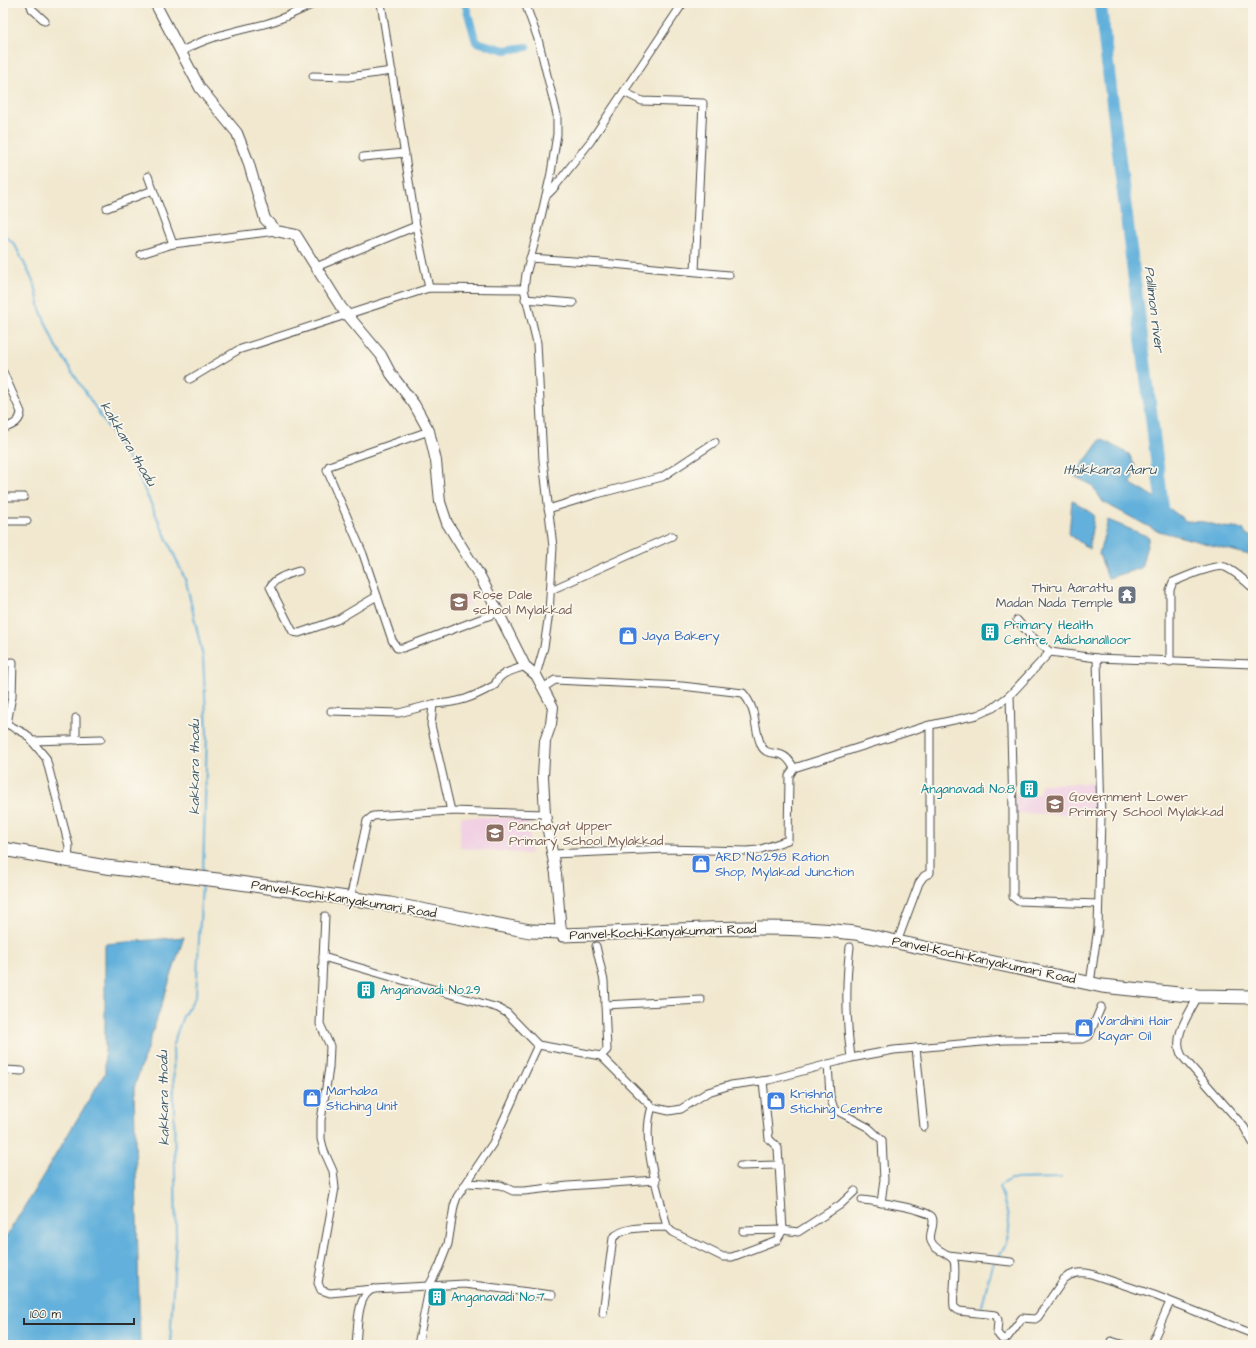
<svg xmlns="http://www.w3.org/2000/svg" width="1256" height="1348" font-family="'Architects Daughter',sans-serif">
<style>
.built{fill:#f1d0e3}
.water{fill:#62b0db;stroke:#466e83}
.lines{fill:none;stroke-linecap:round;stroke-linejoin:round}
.stream{stroke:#62b0db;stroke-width:2}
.canal{stroke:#62b0db;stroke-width:8}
.river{stroke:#62b0db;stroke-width:13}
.street-casing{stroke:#494744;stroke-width:9}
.secondary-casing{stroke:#494744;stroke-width:12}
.highway-casing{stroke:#494744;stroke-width:15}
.street{stroke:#fff;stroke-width:7}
.secondary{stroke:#fff;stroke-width:10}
.highway{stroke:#fff;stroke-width:13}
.labels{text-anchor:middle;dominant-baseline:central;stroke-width:3.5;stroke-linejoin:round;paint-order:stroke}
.worship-label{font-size:13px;fill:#5b616d;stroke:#fbf7ec;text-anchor:end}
.education-label{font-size:13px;fill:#785e54;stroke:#fbf7ec;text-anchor:start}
.culture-label{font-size:13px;fill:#0d838f;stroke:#fbf7ec;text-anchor:start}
.shop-label{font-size:13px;fill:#366cbe;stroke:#fbf7ec;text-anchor:start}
.street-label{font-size:13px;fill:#2b2b2b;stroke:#fbf7ec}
.water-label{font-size:14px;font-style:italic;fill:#3e5a69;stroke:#fbf7ec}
</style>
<rect width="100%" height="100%" fill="#fbf7ec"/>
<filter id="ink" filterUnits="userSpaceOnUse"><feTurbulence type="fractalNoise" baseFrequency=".025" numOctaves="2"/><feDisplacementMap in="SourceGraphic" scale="8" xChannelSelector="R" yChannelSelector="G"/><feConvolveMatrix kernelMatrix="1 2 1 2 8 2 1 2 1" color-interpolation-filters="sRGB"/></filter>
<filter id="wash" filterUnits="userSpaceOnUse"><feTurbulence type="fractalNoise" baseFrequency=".012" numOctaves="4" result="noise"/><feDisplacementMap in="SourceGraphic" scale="16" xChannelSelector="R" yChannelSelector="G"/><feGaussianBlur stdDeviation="0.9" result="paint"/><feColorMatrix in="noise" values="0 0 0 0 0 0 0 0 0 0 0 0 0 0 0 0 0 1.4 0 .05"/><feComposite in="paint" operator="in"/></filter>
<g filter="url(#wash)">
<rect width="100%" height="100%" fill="#f1e8cf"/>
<!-- built -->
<g class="built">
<path d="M466,593l5,11 -20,8 -5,-11z"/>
<path d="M1094,783l1,32 -80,-2v-20l24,1 2,-10z"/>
<path d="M461,817l67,1 3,36 -71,-6z"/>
</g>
<!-- water -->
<g class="water">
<path d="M1101,439l28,15 6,12 -4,18 23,13 32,24 18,1 19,5 20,2 3,6 7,2v19l-98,-26 -52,-28 -11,-17 -18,-9z"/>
<path d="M1072,500l22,15 -5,34 -20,-15z"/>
<path d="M1108,520l41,17 -8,31 -33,10 -9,-24z"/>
<path d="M184,937l-50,151 6,257h-137v-103l102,-169v-129z"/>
</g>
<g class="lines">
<!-- stream -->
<g class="stream">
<path d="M3,234l12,11 20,40 5,24 15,36 81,126 50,110 17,76 4,75 -4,141"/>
<path d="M998,1258c19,-29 10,-41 1,-72l11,-7 51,-1"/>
<path d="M982,1306l9,-38 4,-6"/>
<path d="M170,1345l6,-109 -3,-192 10,-28 13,-20 6,-113"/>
</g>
<!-- canal -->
<path class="canal" d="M465,3l11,39 29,8 22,-3"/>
<!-- river -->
<path class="river" d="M1100,3l64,516"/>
</g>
</g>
<g filter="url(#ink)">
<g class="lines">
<!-- street casing -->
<g class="street-casing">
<g id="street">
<path d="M30,3l2,6 13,12"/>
<path d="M381,3l35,223 13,62"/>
<path d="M525,3l13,36 19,76v19l-6,39 -13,57 -12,44 -2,15 13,54 6,117 10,87 -4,66 -5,34 -8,28"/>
<path d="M181,52c26,-16 58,-21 87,-29 17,-5 32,-13 48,-20"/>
<path d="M313,76l35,1 44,-6"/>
<path d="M624,92l18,9 61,2 -8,168"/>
<path d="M363,157l42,-4"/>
<path d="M148,176l25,68"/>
<path d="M546,196l7,-7 37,-47 93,-139"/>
<path d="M107,208l46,-18"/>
<path d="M141,254l32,-10 103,-13"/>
<path d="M530,258l72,5 127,12"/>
<path d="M316,267l100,-41"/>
<path d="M525,299l48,4"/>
<path d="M3,372l18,40c-1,11 -9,13 -18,17"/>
<path d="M190,379l48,-29 191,-62 95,1"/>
<path d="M429,431l-100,35 -2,4 36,84 29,86 5,8h6l96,-36"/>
<path d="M3,497h21"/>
<path d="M548,509l49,-15 65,-17 53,-35"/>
<path d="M3,521h24"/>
<path d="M299,571c-9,3 -24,6 -29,16l23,45 6,1 38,-13 40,-24"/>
<path d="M551,590l121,-54"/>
<path d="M1017,620l13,15 20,17 47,6 156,6"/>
<path d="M1170,662v-72l3,-8c12,-5 41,-18 52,-15 10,4 20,14 28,21"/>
<path d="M3,663l10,-1 -1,34 -5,28"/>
<path d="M543,688l12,-8 127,6 61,7c15,18 10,33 18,52 4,10 13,7 21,10 6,2 9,8 12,13"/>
<path d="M1010,695l3,114v88l5,4 80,3"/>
<path d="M433,704c26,-1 39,-6 62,-19 4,-13 18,-14 30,-19"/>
<path d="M331,711l68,2 34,-9 -2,21 20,86"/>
<path d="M3,722l23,12 20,24 23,88 -1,15"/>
<path d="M76,740v-22"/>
<path d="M32,741l69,-2"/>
<path d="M553,854l113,-5 81,2 11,-1 30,-10 1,-64 5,-8 132,-42 51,-11 16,-7 17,-13 40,-43"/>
<path d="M350,899l17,-78 6,-5 78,-5 94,3"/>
<path d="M325,916l-5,108 10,22 -1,22 -8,52v19l3,12 9,20 2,17 -17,95 3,7 9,3 44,-4"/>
<path d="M897,942l22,-59 5,-7 6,-3v-148"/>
<path d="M850,947c-5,38 -4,73 1,111"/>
<path d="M323,957l175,51 9,5 31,32"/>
<path d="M1090,983l8,-55 3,-110 -4,-160"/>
<path d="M1198,996c-8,17 -27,41 -16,60l62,71 9,16"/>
<path d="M605,1005l96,-5"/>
<path d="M916,1048l8,79"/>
<path d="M601,1056l51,51 17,4 12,-2 27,-17 23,-7 38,-5 82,-22 43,-8 110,-10 79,-1 6,-3 12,-29"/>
<path d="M828,1064l2,32 4,13 35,19 13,12 2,40 -3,23"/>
<path d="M3,1078l2,-8 17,1"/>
<path d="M652,1107c-12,36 7,85 15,120l5,5 51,25h9l45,-17 6,-10 -5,-82 -9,-9 -6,-58"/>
<path d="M740,1166l39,-1"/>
<path d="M468,1183l32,2 13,6h11l44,-5 88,-6"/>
<path d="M862,1200c11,1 66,9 70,17 4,7 -4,17 -1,24 4,11 18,11 23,20 3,9 -2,34 0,46l5,4 37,4 2,5 -1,13 5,6 5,-1 15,-20 13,1 3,-2 26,-38c9,-7 17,-7 27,-5l63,21 99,39"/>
<path d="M743,1231l40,-1 15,2 42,-27 15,-14"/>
<path d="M948,1255l63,7"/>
<path d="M603,1313l10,-75c11,-13 39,-10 54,-11"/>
<path d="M1111,1341l13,4"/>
<path d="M356,1345c2,-16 0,-51 18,-56l90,-5 88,11"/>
<path d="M418,1345l12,-61 9,-17 9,-23 6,-38 3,-9 36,-54 45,-98 63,11 6,-6 -3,-69 -8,-35"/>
<path d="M1151,1345l19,-43"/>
</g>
</g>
<!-- secondary casing -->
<g class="secondary-casing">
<path id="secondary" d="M155,3l45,85 37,45 11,28 17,58 11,12 20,4 45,72 40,48 10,19 23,30 15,27 7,30 4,41 7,21 34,55 44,88 11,9 17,32 -2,17 -6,17 -2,35 2,38 11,60 5,58"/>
</g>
<!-- highway casing -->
<g class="highway-casing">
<path id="highway" d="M3,849l103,18 112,13 172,24 140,27 31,1 2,3c95,-3 197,-13 292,-2l247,53 96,10 55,1"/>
</g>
<!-- street -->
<use href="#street" class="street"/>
<!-- secondary -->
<use href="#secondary" class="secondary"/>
<!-- highway -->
<use href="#highway" class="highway"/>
</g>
</g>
<!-- icons -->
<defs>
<g id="temple-square" transform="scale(1)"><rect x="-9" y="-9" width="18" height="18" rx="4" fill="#6b7280" stroke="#fbf7ec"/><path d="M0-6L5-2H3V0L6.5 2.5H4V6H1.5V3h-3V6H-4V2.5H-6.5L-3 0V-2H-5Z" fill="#fff"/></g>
<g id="school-square" transform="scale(1)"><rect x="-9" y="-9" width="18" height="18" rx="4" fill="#8d6e63" stroke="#fbf7ec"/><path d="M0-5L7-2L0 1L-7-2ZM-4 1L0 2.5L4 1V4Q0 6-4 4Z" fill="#fff"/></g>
<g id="building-square" transform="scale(1)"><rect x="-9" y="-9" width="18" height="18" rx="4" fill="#0f9aa8" stroke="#fbf7ec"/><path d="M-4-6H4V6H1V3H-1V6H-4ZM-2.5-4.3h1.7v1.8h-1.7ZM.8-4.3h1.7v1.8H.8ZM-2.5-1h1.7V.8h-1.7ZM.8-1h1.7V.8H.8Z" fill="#fff"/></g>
<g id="shop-square" transform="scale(1)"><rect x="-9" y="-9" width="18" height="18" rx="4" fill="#3f7fe0" stroke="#fbf7ec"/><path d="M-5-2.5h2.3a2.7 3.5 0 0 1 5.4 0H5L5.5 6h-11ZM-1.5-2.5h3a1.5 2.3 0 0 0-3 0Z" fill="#fff"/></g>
</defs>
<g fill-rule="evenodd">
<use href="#temple-square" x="1127" y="595"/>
<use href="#school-square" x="459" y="602"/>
<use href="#building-square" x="990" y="632"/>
<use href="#shop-square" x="628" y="636"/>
<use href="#building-square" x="1029" y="789"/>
<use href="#school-square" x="1055" y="804"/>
<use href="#school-square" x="495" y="833"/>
<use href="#shop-square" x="701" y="864"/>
<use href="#building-square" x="366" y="990"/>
<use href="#shop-square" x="1084" y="1028"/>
<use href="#shop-square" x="312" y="1098"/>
<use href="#shop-square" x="776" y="1101"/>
<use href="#building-square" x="437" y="1297"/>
</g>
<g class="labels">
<!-- worship labels -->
<g class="worship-label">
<text x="1113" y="588">Thiru Aarattu<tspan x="1113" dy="15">Madan Nada Temple</tspan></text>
</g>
<!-- education labels -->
<g class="education-label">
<text x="473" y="595">Rose Dale<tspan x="473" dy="15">school Mylakkad</tspan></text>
<text x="1069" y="797">Government Lower<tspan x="1069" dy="15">Primary School Mylakkad</tspan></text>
<text x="509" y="826">Panchayat Upper<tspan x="509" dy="15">Primary School Mylakkad</tspan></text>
</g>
<!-- culture labels -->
<g class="culture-label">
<text x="1004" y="625">Primary Health<tspan x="1004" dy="15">Centre, Adichanalloor</tspan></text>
<text x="1015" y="789" text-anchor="end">Anganavadi No.8</text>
<text x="380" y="990">Anganavadi No.29</text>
<text x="451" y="1297">Anganavadi No.7</text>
</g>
<!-- shop labels -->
<g class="shop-label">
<text x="642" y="636">Jaya Bakery</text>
<text x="715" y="857">ARD No.298 Ration<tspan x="715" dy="15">Shop, Mylakad Junction</tspan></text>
<text x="1098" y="1021">Vardhini Hair<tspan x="1098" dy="15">Kayar Oil</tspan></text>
<text x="326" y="1091">Marhaba<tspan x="326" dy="15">Stiching Unit</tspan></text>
<text x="790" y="1094">Krishna<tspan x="790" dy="15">Stiching Centre</tspan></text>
</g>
<!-- street labels -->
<g class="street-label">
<text transform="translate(344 899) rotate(9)">Panvel-Kochi-Kanyakumari Road</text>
<text transform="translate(663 932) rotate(-2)">Panvel-Kochi-Kanyakumari Road</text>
<text transform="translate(984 960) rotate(12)">Panvel-Kochi-Kanyakumari Road</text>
</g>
<!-- water labels -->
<g class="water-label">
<text transform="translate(1154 309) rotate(83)">Pallimon river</text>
<text transform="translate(128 444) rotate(59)">kakkara thodu</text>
<text x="1110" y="470">Ithikkara Aaru</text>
<text transform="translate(195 767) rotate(-90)">kakkara thodu</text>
<text transform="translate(164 1098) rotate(-91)">kakkara thodu</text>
</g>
</g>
<!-- margin -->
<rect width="1256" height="1348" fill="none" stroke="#fbf7ec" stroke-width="16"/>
<!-- scale -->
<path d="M24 1318v6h110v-6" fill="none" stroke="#2b2b2b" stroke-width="2"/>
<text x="30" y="1318" font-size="12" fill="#2b2b2b" stroke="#fbf7ec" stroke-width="3" paint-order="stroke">100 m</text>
</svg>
